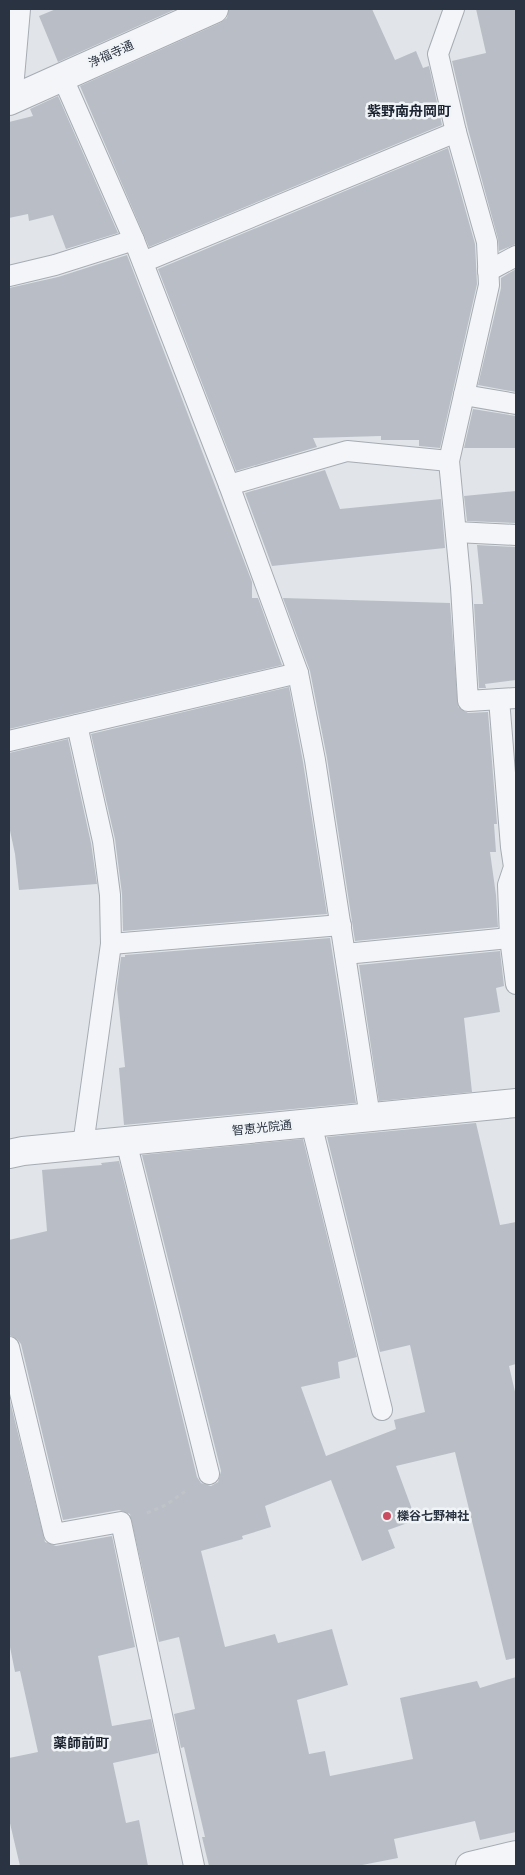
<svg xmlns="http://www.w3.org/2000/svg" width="525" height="1875" font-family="'DM Sans','Noto Sans JP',sans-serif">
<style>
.building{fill:#b9bec6}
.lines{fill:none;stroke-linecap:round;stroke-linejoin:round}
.lane-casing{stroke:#a6acb3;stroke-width:22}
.street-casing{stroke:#a6acb3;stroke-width:30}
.path{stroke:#bfc3c8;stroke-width:3;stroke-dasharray:4 4;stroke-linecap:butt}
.lane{stroke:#f4f5f8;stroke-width:20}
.street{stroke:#f4f5f8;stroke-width:28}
.poi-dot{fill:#c94c60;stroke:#f1f4f7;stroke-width:2}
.labels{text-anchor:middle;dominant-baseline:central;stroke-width:5;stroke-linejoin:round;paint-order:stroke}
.street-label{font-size:12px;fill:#2a3341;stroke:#f1f4f7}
.poi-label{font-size:12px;font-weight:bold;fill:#2a3341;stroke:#f1f4f7;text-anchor:start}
.neighbourhood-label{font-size:14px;font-weight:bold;fill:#1c2432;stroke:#f1f4f7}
</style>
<rect width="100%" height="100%" fill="#e1e5e9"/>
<!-- building -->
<g class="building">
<path d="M56,9h120l-118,53 -19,-46z"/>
<path d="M229,9h143l23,51 21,-9 7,17 6,-2 13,59 -293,122 -69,-161 140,-63 7,-5z"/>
<path d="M476,9h40v235l-17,7 -1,-12 -30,-110 -16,-68 34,-8z"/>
<path d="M58,96l60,137 -52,16 -13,-34 -24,6 -1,-7 -19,4v-96l24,-6 -3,-7z"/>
<path d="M448,148l27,96 2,40 -37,164 -21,-2v-6h-38v-4l-68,2 4,9 -81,24 -78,-202z"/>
<path d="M127,255l125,327v16h6l24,67 -273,64v-441l49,-11z"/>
<path d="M516,269v123l-38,-7 23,-97v-10z"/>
<path d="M473,409l43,7v32h-52z"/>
<path d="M325,470l15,39 101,-10 4,49 -173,18 -27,-73z"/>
<path d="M516,491v32l-49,-2 -3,-25z"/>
<path d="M477,545l39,2v133l-31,4 1,4h-7l-5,-84h9z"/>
<path d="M283,598l167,5 8,104 10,6 20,-1 9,112h-3l2,28h-6l6,43 2,32 -143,14 -28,-183 -17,-87z"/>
<path d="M289,687l14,75 24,152 -204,17 -1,-37 -7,-55 -24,-105z"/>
<path d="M68,739l23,104 6,41 -78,6 -4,-36 -6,-28v-73z"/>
<path d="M330,938l26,165 -232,22 -5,-57 6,-1 -8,-78 4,-32h4v-2z"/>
<path d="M500,951l4,35 -8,2 4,24 -36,6 8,74 -93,9 -20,-136z"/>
<path d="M476,1123l24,102 16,-3v142l-7,2 7,30v262l-10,2 -51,-208 -59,14 20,54 -28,10 7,18 -33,13 -31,-81 -66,26 6,21 -29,9 1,3 -42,12 24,96 50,-13 3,9 54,-14 16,56 -51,15 12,54 16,-3 5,25 83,-17 -13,-61 77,-17 3,7 36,-11v155l-36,8 -5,-19 -81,18 4,19 -41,8h-148l-7,-29h3l-21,-90 -3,1 -7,-34 21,-5 -16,-72 -20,5 -29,-128 -11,-4 -56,10 -42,-176 -4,-5 -8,-4v-95l38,-9 -5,-61 60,-5 -1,-2 18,-2 78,316 4,6 10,3 7,-4 3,-11 -79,-316 161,-16 54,218 -19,5 2,16 -39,9 25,69 70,-27 -2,-9 31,-8 -15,-67 -30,7 -53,-215z"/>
<path d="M9,1397l36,145 11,4 56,-10 23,111 -37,9 14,70 39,-7 7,34 -45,10 13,60 13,-3 9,46h-128l-11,-47v-61l29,-6 -18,-81 -5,1 -6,-30z"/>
</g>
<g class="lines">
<!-- lane casing -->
<g class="lane-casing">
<g id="lane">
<path d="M454,9l-16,45 18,78 31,110 2,43 -40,176 12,126 7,114 48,-3"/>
<path d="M62,76l72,164 95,245 69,188 17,87 55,357"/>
<path d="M12,100l8,-91"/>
<path d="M143,262l313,-130"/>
<path d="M488,271l28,-15"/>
<path d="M9,276l46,-11 79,-25"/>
<path d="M464,395l52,9"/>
<path d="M229,485l118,-34 102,10"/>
<path d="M456,532l60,3"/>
<path d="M499,699l12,148 3,20 -6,18 2,53 6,46"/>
<path d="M77,725l26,116 7,54 1,49 -28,201"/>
<path d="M9,741l289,-68"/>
<path d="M111,944l230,-19"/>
<path d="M345,954l165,-16"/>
<path d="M311,1123l71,287"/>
<path d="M126,1141l83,333"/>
<path d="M9,1347l45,187 67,-12 73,344"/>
</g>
</g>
<!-- street casing -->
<g class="street-casing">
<g id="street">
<path d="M9,101l205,-92"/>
<path d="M9,1154l14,-3 493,-48"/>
<path d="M470,1866l46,-11"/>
</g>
</g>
<!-- path -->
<path class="path" d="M147,1513l19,-8 21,-15"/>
<!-- lane -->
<use href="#lane" class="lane"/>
<!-- street -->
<use href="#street" class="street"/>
</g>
<!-- markers -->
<circle class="poi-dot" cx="387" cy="1516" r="5"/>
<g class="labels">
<!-- street labels -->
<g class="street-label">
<text transform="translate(111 54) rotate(-24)">浄福寺通</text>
<text transform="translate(262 1128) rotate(-6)">智恵光院通</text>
</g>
<!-- poi labels -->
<g class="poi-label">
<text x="397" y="1516">櫟谷七野神社</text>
</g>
<!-- neighbourhood labels -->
<g class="neighbourhood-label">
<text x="409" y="111">紫野南舟岡町</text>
<text x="81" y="1743">薬師前町</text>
</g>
</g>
<!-- border -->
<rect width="525" height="1875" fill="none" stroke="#2a3341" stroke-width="20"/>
</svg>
